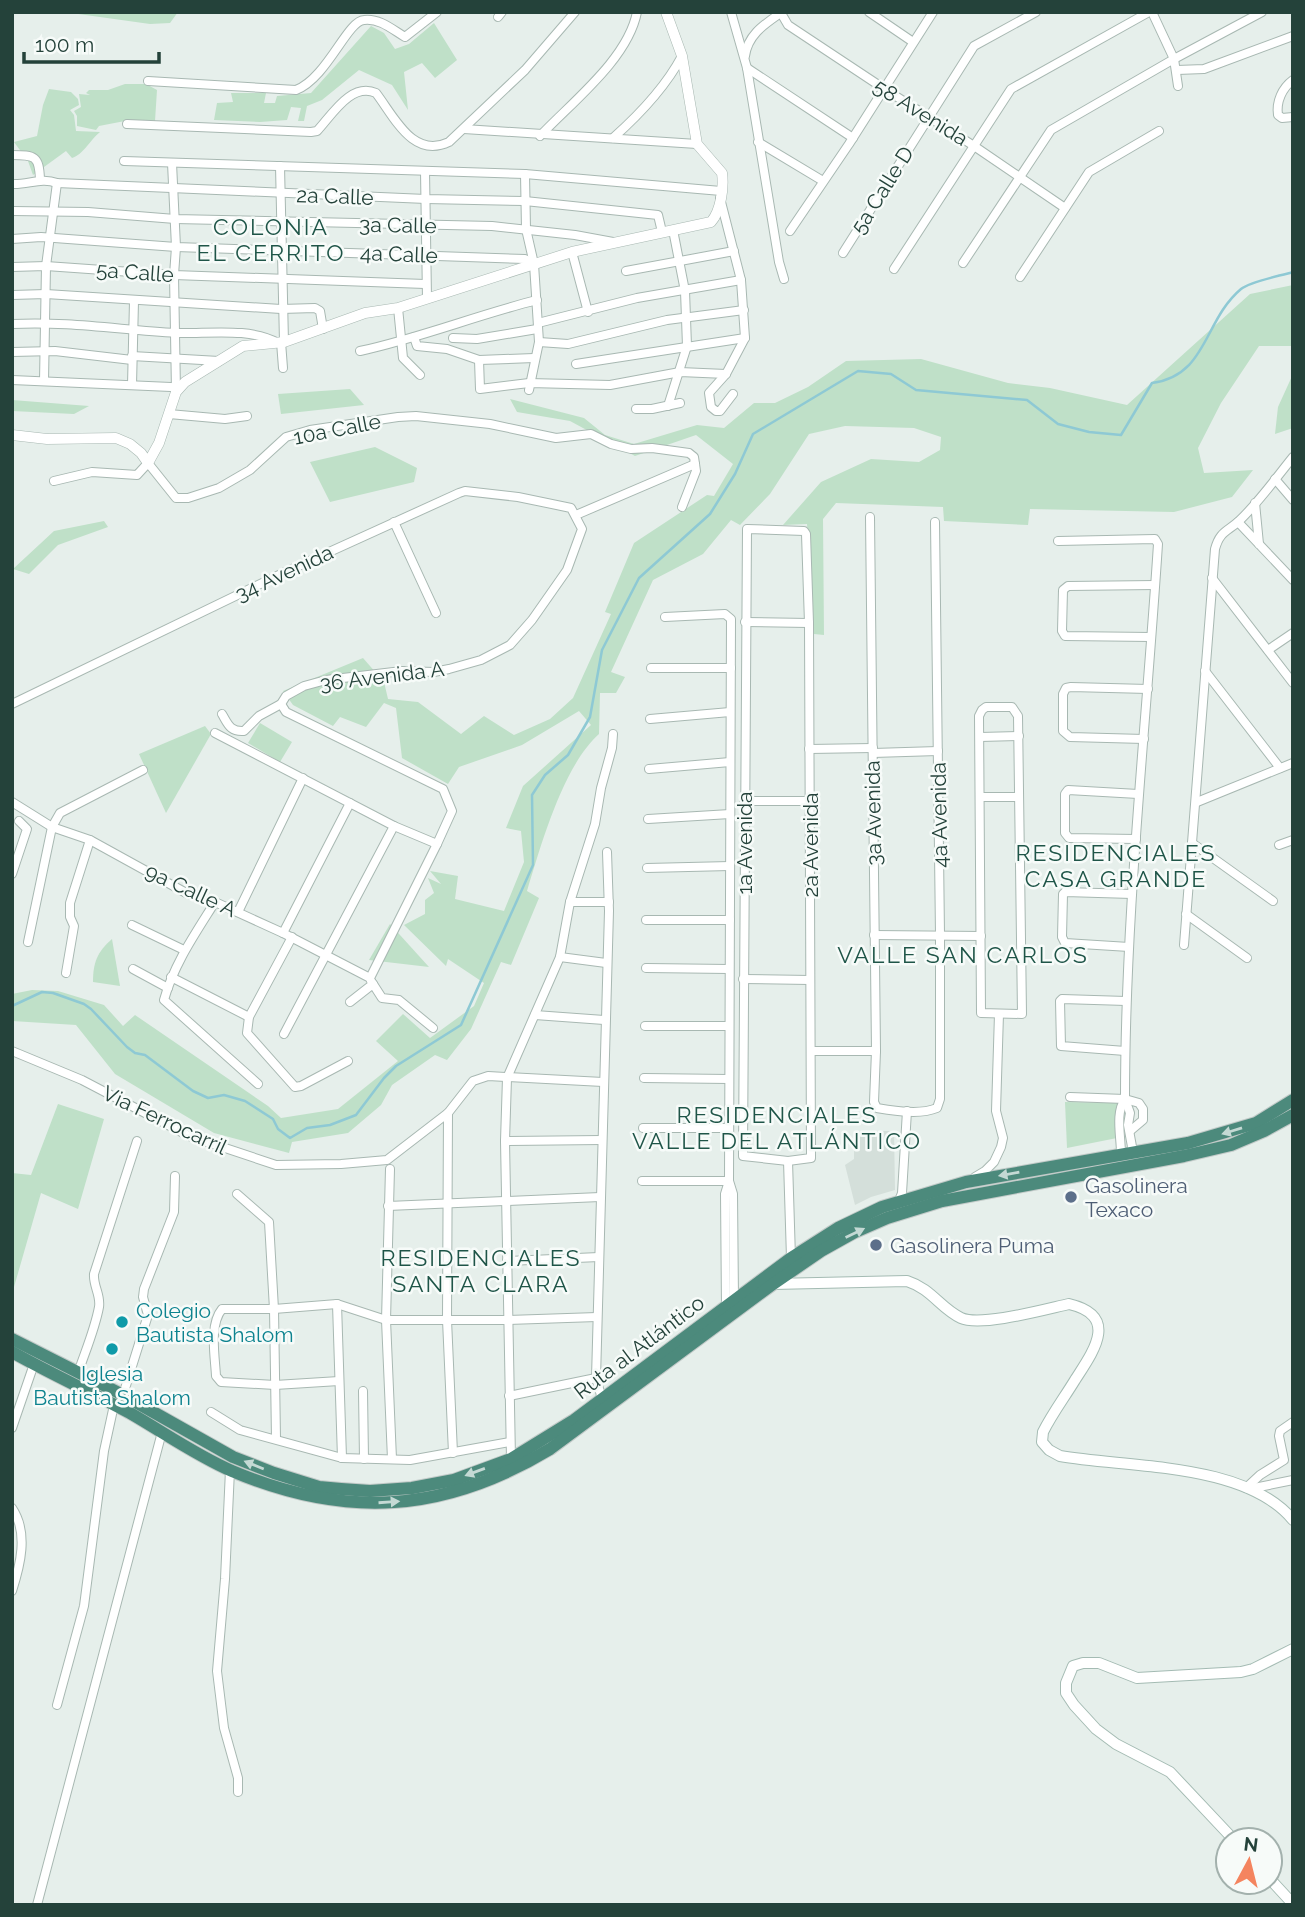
<svg xmlns="http://www.w3.org/2000/svg" width="1305" height="1917" font-family="Raleway,sans-serif">
<style>
.built{fill:#d4dfda}
.green{fill:#bfe0c8}
.lines{fill:none;stroke-linecap:round;stroke-linejoin:round}
.stream{stroke:#8ec9d4;stroke-width:2.5}
.minor-casing{stroke:#a8b8b2;stroke-width:10}
.tertiary-casing{stroke:#a8b8b2;stroke-width:11}
.secondary-casing{stroke:#a4bbb3;stroke-width:12}
.trunk-casing{stroke:#c2cac8;stroke-width:14}
.minor{stroke:#fff;stroke-width:8}
.tertiary{stroke:#fff;stroke-width:10}
.secondary{stroke:#fff;stroke-width:10}
.trunk{stroke:#4c8a7c;stroke-width:12}
.oneway{fill:#c4d9d4}
.service-dot{fill:#5c6f8a;stroke:#f7fbf9;stroke-width:2.5}
.culture-dot{fill:#0f9aa8;stroke:#f7fbf9;stroke-width:2.5}
.labels{text-anchor:middle;dominant-baseline:central;stroke-width:5;stroke-linejoin:round;paint-order:stroke}
.street-label{font-size:21px;fill:#24423a;stroke:#f7fbf9}
.service-label{font-size:21px;fill:#4e5e75;stroke:#f7fbf9;text-anchor:start}
.culture-label{font-size:21px;fill:#0d838f;stroke:#f7fbf9;text-anchor:start}
.neighbourhood-label{font-size:23px;letter-spacing:2px;fill:#1f5548;stroke:#f7fbf9}
</style>
<rect width="100%" height="100%" fill="#e6efeb"/>
<!-- built -->
<path class="built" d="M854,1131h40l1,59 -24,7 -16,8 -10,-40 9,-6z"/>
<!-- green -->
<g class="green">
<path d="M64,12h114l-8,11 -20,1z"/>
<path d="M434,23l23,37 -22,18 -13,-15 -18,9 4,38 -16,-25 -33,-15 -37,30 -15,6 -3,15h-6l3,-13 -10,-1 -4,13 -27,2 -46,-2 3,-17 16,-1 -2,-9h35l-2,10h11l2,-7 34,-3 60,-67 13,7 11,16 14,-5z"/>
<path d="M125,84h21l11,6 -2,31 -25,-1 -31,6 -3,4 -19,-4v-10l-3,-5 7,-4 -2,-13 11,1 -4,-2 3,-3h19z"/>
<path d="M49,89l22,3 7,7 1,6 -9,5 4,5 2,16 24,1c-9,7 -17,23 -28,26l-6,-7 -33,24 -5,-14 -14,-19 23,-6 6,-31z"/>
<path d="M1293,285v61h-34l-38,57 -23,45 6,25 49,-3 -21,27 -58,15 -144,-3 -2,16 -84,-4 -1,-14 -107,-4 -13,16 1,116 -10,-1 -7,-110 -24,1 38,-43 50,-23 48,3 21,-12 1,-13 -27,-9 -69,-2 -36,8 -39,60 -30,31 -9,-5 -28,34 -50,26 -42,92 14,5 -9,16h-16l-1,41c-36,32 -58,111 -72,157l12,7 -28,67 -10,-3 -30,67 -24,31 -12,-5 -43,30 -11,20 -33,28 -56,9 -3,11 -75,-20 -99,-59 -39,-49 -64,-4v-27l20,-4 26,1 46,14 19,21 12,-11 133,91 13,12 57,-9 60,-48 -22,-20 27,-27 27,24 44,-32 10,-23 -36,-24 -2,7 -42,-41 21,-11v-14l9,-7 -6,-15 13,6 -11,-13 28,5 -3,23 49,12 20,-49 -3,-31 -15,-3 17,-42 68,-61 -12,-14 -57,34 -63,22 -11,17 -46,-26 -6,-50 -12,-5 -18,24 -26,-10 -7,9 -40,-21 -10,-14 80,-33 21,24 4,17 30,3 43,32 23,-18 30,19 36,-16 23,-21 38,-84 -6,-2 29,-69 73,-48 7,1 19,-32 -37,-29 -61,21 -65,-35 -53,-9 -7,-13 74,19 21,17 29,9 63,-19 27,3 30,-25h21l33,-16 38,-26 75,-2 87,24 42,5 77,17 123,-111z"/>
<path d="M1293,374v54l-18,6 3,-27z"/>
<path d="M350,389l14,16 -83,9 -3,-20z"/>
<path d="M12,400l77,6 -15,8 -62,-3z"/>
<path d="M375,447l42,21 -3,14 -84,20 -20,-40z"/>
<path d="M104,521l4,6 -50,18 -29,29 -16,-5 41,-38z"/>
<path d="M260,723l32,19 -12,20 -32,-19z"/>
<path d="M205,726l6,8 -45,79 -27,-59z"/>
<path d="M390,924l39,43 -60,-7z"/>
<path d="M112,939l8,47 -27,-4c0,-19 4,-30 19,-43z"/>
<path d="M1065,1102l60,1 -1,29 -2,5 -55,11z"/>
<path d="M58,1104l46,15 -26,90 -37,-16 -29,101v-121l19,2z"/>
</g>
<g class="lines">
<!-- stream -->
<path class="stream" d="M12,1006l30,-14 11,1 31,11 7,5 36,38 8,6 10,2 48,36 15,7 16,-3 21,6 28,18 5,10 12,9 17,-10 23,-3 26,-10 28,-37 12,-12 65,-41 72,-160 -1,-70 13,-20 23,-20 22,-38 12,-67 37,-72 71,-64 25,-40 18,-40 105,-63 33,3 25,16 111,10 31,24 31,8 32,3 31,-52c56,-8 51,-62 89,-94 10,-8 39,-13 52,-17"/>
<!-- minor casing -->
<g class="minor-casing">
<g id="minor">
<path d="M731,12l16,56 32,194 5,17"/>
<path d="M869,12l44,30"/>
<path d="M1152,12l22,47 4,27"/>
<path d="M781,13l7,12 95,63 91,58 91,62"/>
<path d="M498,17l4,-5"/>
<path d="M745,56c3,-22 20,-32 37,-44"/>
<path d="M747,68l106,70"/>
<path d="M1177,70l27,-1 89,-33"/>
<path d="M1293,80c-11,8 -17,22 -15,35l4,3 11,-1"/>
<path d="M148,81l148,9c31,-12 51,-69 68,-70 16,-2 29,10 41,17l32,-25"/>
<path d="M127,124l184,8 6,-1c15,-16 34,-49 59,-38 19,25 37,66 73,49l76,-72 50,-58"/>
<path d="M464,129l233,15"/>
<path d="M540,136c32,-34 88,-77 97,-124"/>
<path d="M613,138c27,-24 52,-50 69,-82"/>
<path d="M758,142l65,39"/>
<path d="M12,155c23,0 27,1 28,24"/>
<path d="M124,161l401,13 196,17"/>
<path d="M172,163l4,84 -2,28 2,117"/>
<path d="M280,166l4,176"/>
<path d="M425,171l2,127"/>
<path d="M525,174l1,55 8,35 5,78 -10,48"/>
<path d="M12,184c16,1 29,-7 45,-1l369,16 99,2 133,14 4,17"/>
<path d="M720,198l21,82 4,58 -19,36 -17,19 2,14 5,4h4l13,-17"/>
<path d="M12,211l76,1 87,7 317,7 83,9 38,7"/>
<path d="M790,231l59,-87 84,-132"/>
<path d="M12,239l29,-2 135,10 349,12 9,5"/>
<path d="M572,252l16,60"/>
<path d="M843,253l131,-207 62,-34"/>
<path d="M963,263l88,-133 123,-71 88,-47"/>
<path d="M12,267l34,-1 128,9 251,9"/>
<path d="M894,269l117,-180 138,-77"/>
<path d="M626,271l108,-20"/>
<path d="M1020,277l69,-105 70,-41"/>
<path d="M12,295l34,-1 235,15 34,-1 5,3 3,18"/>
<path d="M398,308l5,50 17,17"/>
<path d="M538,323l99,-25 104,-18"/>
<path d="M12,324c55,-3 109,6 164,9 32,1 73,-6 102,10"/>
<path d="M414,337l3,9 30,3 32,11 55,-2"/>
<path d="M453,338l24,1 60,-10"/>
<path d="M281,342l2,26"/>
<path d="M539,342l29,2 99,-24 77,-10"/>
<path d="M360,351c60,-13 117,-36 177,-51"/>
<path d="M12,352l43,-1 77,9"/>
<path d="M132,356l87,5"/>
<path d="M479,360l1,29 49,-6 81,2 70,-13 46,2"/>
<path d="M576,364l169,-26"/>
<path d="M12,380l159,7"/>
<path d="M44,381l2,-115 11,-83"/>
<path d="M132,385l2,-84"/>
<path d="M668,406l19,-60 -2,-55 -12,-61"/>
<path d="M636,409h16l28,-6"/>
<path d="M169,414l56,5 22,-3"/>
<path d="M1275,479l18,21"/>
<path d="M54,481l38,-9 45,3 11,-12 28,35h12l31,-10 31,-18 36,-33 24,-7 88,-13 18,-1 74,8 66,14 35,-4 20,10 20,5 21,-1 37,5 5,4 2,14 -14,36"/>
<path d="M1255,503l4,41"/>
<path d="M576,515l119,-51"/>
<path d="M870,517l6,534 -2,51 3,6c19,3 43,7 60,0l3,-9v-164l-5,-413"/>
<path d="M394,522l42,91"/>
<path d="M1238,522l55,58"/>
<path d="M747,529l57,2 2,3 3,89 2,535 -23,3 -45,-5z"/>
<path d="M1058,541l97,-2 3,5c-12,185 -33,369 -33,555l5,14 -2,12 5,27"/>
<path d="M1212,578l81,105"/>
<path d="M665,617l60,-3 6,5 -2,562 -4,13 1,112"/>
<path d="M745,622l64,1"/>
<path d="M1151,637l-86,-1 -3,-5 1,-41 5,-4 87,-1"/>
<path d="M1268,650l25,-17"/>
<path d="M651,668h80"/>
<path d="M1205,671l75,97"/>
<path d="M12,704l271,-131 176,-80 6,-2 53,6 53,11 11,21 -15,41 -35,50 -22,25 -29,15 -32,9 -15,3 -32,-1 -76,9 -22,6 -18,10 -5,8 -22,12 -15,15c-14,1 -16,-7 -22,-17"/>
<path d="M986,707h26l6,9 4,298 -41,-1 -2,-297 3,-6z"/>
<path d="M650,719l80,-7"/>
<path d="M215,733l179,93 43,18 15,-33 -9,-22 -157,-77 -5,-8"/>
<path d="M980,737l39,-1"/>
<path d="M1144,739l-74,-2 -7,-6v-37l3,-6 5,-1 77,2"/>
<path d="M809,749l64,-1"/>
<path d="M873,753l65,-2"/>
<path d="M649,769l81,-7"/>
<path d="M980,797h39"/>
<path d="M744,801h66"/>
<path d="M12,802l40,25 38,13 98,54 27,8 68,31 87,45"/>
<path d="M1197,802l96,-39"/>
<path d="M648,819l82,-5"/>
<path d="M1136,839l-67,-1 -4,-5v-39l3,-4 70,4"/>
<path d="M1192,843l81,58"/>
<path d="M1279,845l14,-5"/>
<path d="M647,868l83,-2"/>
<path d="M12,874l15,-45 -8,-8"/>
<path d="M215,902c-20,32 -41,62 -51,98l94,84"/>
<path d="M570,902h39"/>
<path d="M238,912l65,-134"/>
<path d="M1186,914l61,44"/>
<path d="M646,920h84"/>
<path d="M132,925l52,25"/>
<path d="M283,933l67,-130"/>
<path d="M874,935l107,1"/>
<path d="M292,937l-43,80 -2,16 48,54 6,-1 47,-25"/>
<path d="M28,942l24,-115 8,-14 83,-43"/>
<path d="M1184,945l31,-396c5,-18 12,-17 24,-28 20,-19 37,-43 54,-64"/>
<path d="M1129,947l-64,-4 -3,-6 1,-43 2,-2 67,2"/>
<path d="M560,957l46,6"/>
<path d="M646,968l83,1"/>
<path d="M133,969l35,19"/>
<path d="M66,973l8,-47 -4,-9v-14l20,-63"/>
<path d="M171,977l78,40"/>
<path d="M370,978l67,-134"/>
<path d="M743,979l67,1"/>
<path d="M373,984l9,14 17,2 34,28"/>
<path d="M350,1002l23,-18 -2,-3"/>
<path d="M535,1015l69,5"/>
<path d="M645,1026h84"/>
<path d="M284,1034l110,-208"/>
<path d="M12,1051l70,29 107,56 87,29 65,-1 46,-4 61,-47 25,-32 15,-5 115,6"/>
<path d="M811,1051h65"/>
<path d="M1125,1051l-64,-5 -1,-45 2,-2 64,2"/>
<path d="M644,1078l85,1"/>
<path d="M1070,1097l55,2 14,4 4,6v11l-13,11"/>
<path d="M448,1113l-1,207 6,133"/>
<path d="M643,1128h86"/>
<path d="M505,1141l97,-1"/>
<path d="M1121,1154c0,-18 -6,-41 4,-55"/>
<path d="M788,1161l3,97"/>
<path d="M390,1169l-4,151 6,139"/>
<path d="M975,1177l10,-6 9,-9 7,-15 2,-9 -7,-27 3,-97"/>
<path d="M642,1181h87"/>
<path d="M729,1181l4,13 1,106"/>
<path d="M237,1194l32,28 5,87 2,130"/>
<path d="M899,1201l3,-8 5,-82"/>
<path d="M388,1206l212,-9"/>
<path d="M507,1261l92,-4"/>
<path d="M337,1304l5,154"/>
<path d="M78,1373c7,-21 17,-44 21,-66 2,-12 -6,-21 -5,-33l43,-133"/>
<path d="M339,1381l-64,4 -54,-3 -5,-6c-1,-20 -7,-51 6,-67h52l63,-5 49,16h121l90,-3"/>
<path d="M363,1391l1,68"/>
<path d="M123,1395l25,-80 -5,-18 1,-8 30,-77 1,-36"/>
<path d="M509,1396l87,-18"/>
<path d="M602,1399l-6,-21 13,-467 -2,-59"/>
<path d="M211,1412l29,18 102,28 68,2 100,-18"/>
<path d="M12,1428l22,-64"/>
<path d="M511,1459l-6,-318 2,-63 53,-121 10,-55 25,-78 6,-36 11,-40 1,-14"/>
<path d="M230,1470l-5,109 -8,92 7,57 14,50v14"/>
<path d="M1246,1488l14,-13 24,-15 -5,-24 1,-5 13,-9"/>
<path d="M1249,1489l44,-9"/>
<path d="M12,1508c17,25 8,58 0,83"/>
<path d="M57,1705l27,-99 20,-155 10,-46"/>
<path d="M37,1905l125,-473"/>
</g>
</g>
<!-- tertiary casing -->
<g class="tertiary-casing">
<path id="tertiary" d="M12,435l35,4 69,-1 14,6 11,9 7,10 11,-20 17,-51 9,-10 58,-36 41,-4 81,-29 33,-5 174,-56 139,-30c10,-11 13,-35 11,-49l-25,-29 -15,-88 -16,-44"/>
</g>
<!-- secondary casing -->
<g class="secondary-casing">
<g id="secondary">
<path d="M773,1284l134,-3c25,8 33,27 54,37 20,9 85,-9 108,-14 51,12 24,48 6,76 -11,18 -23,34 -32,52l-1,10 7,8 11,6c68,12 185,6 233,64"/>
<path d="M1234,1840l-64,-68 -54,-28 -20,-15 -22,-24 -8,-12v-10l7,-17 10,-3h16l38,15 104,-6 12,-3 40,-20"/>
<path d="M1270,1879l23,25"/>
</g>
</g>
<!-- trunk casing -->
<g class="trunk-casing">
<g id="trunk">
<path d="M12,1339l111,56 110,62 41,16 45,14 22,2 29,2 42,-3 42,-8 57,-21 63,-39 217,-162 47,-30 44,-21 84,-25 222,-39 68,-20 37,-23"/>
<path d="M12,1352c39,22 79,40 118,61 33,19 67,43 102,58 114,48 212,42 318,-22l223,-165 48,-33 34,-19 32,-14 55,-17 242,-45 47,-11 33,-14 29,-16"/>
</g>
</g>
<!-- minor -->
<use href="#minor" class="minor"/>
<!-- tertiary -->
<use href="#tertiary" class="tertiary"/>
<!-- secondary -->
<use href="#secondary" class="secondary"/>
<!-- trunk -->
<use href="#trunk" class="trunk"/>
</g>
<!-- one-way arrows -->
<defs><path id="oneway-solid" d="M-6-.8H1V-3.2L6.5 0L1 3.2V.8H-6Z" transform="scale(1.75)"/></defs>
<g class="oneway">
<use href="#oneway-solid" transform="translate(1232 1131) rotate(163)"/>
<use href="#oneway-solid" transform="translate(1009 1174) rotate(170)"/>
<use href="#oneway-solid" transform="translate(855 1233) rotate(-26)"/>
<use href="#oneway-solid" transform="translate(254 1465) rotate(-158)"/>
<use href="#oneway-solid" transform="translate(475 1472) rotate(160)"/>
<use href="#oneway-solid" transform="translate(389 1502) rotate(-4)"/>
</g>
<!-- markers -->
<g class="service-dot">
<circle cx="1071" cy="1197" r="7"/>
<circle cx="876" cy="1245" r="7"/>
</g>
<g class="culture-dot">
<circle cx="122" cy="1322" r="7"/>
<circle cx="112" cy="1349" r="7"/>
</g>
<g class="labels">
<!-- street labels -->
<g class="street-label">
<text transform="translate(921 112) rotate(32)">58 Avenida</text>
<text transform="translate(882 190) rotate(-58)">5a Calle D</text>
<text transform="translate(335 196) rotate(2)">2a Calle</text>
<text transform="translate(398 225) rotate(1)">3a Calle</text>
<text transform="translate(399 254) rotate(2)">4a Calle</text>
<text transform="translate(135 272) rotate(4)">5a Calle</text>
<text transform="translate(337 429) rotate(-11)">10a Calle</text>
<text transform="translate(284 573) rotate(-25)">34 Avenida</text>
<text transform="translate(382 676) rotate(-7)">36 Avenida A</text>
<text transform="translate(873 813) rotate(-91)">3a Avenida</text>
<text transform="translate(939 815) rotate(-91)">4a Avenida</text>
<text transform="translate(744 843) rotate(-90)">1a Avenida</text>
<text transform="translate(810 845) rotate(-90)">2a Avenida</text>
<text transform="translate(191 890) rotate(25)">9a Calle A</text>
<text transform="translate(165 1120) rotate(25)">Via Ferrocarril</text>
<text transform="translate(639 1347) rotate(-37)">Ruta al Atlántico</text>
</g>
<!-- service labels -->
<g class="service-label">
<text x="1085" y="1185">Gasolinera<tspan x="1085" dy="24">Texaco</tspan></text>
<text x="890" y="1245">Gasolinera Puma</text>
</g>
<!-- culture labels -->
<g class="culture-label">
<text x="136" y="1310">Colegio<tspan x="136" dy="24">Bautista Shalom</tspan></text>
<text x="112" y="1373" text-anchor="middle">Iglesia<tspan x="112" dy="24">Bautista Shalom</tspan></text>
</g>
<!-- neighbourhood labels -->
<g class="neighbourhood-label">
<text x="271" y="226">COLONIA<tspan x="271" dy="26">EL CERRITO</tspan></text>
<text x="1116" y="852">RESIDENCIALES<tspan x="1116" dy="26">CASA GRANDE</tspan></text>
<text x="963" y="954">VALLE SAN CARLOS</text>
<text x="777" y="1114">RESIDENCIALES<tspan x="777" dy="26">VALLE DEL ATLÁNTICO</tspan></text>
<text x="481" y="1257">RESIDENCIALES<tspan x="481" dy="26">SANTA CLARA</tspan></text>
</g>
</g>
<!-- border -->
<rect width="1305" height="1917" fill="none" stroke="#24423a" stroke-width="28"/>
<!-- north arrow -->
<g transform="translate(1249 1861) rotate(7)"><circle r="33" fill="#f7fbf9" stroke="#a3b1ad" stroke-width="2"/>
<path d="M0-5L12 26L0 18L-12 26Z" fill="#f4845f"/>
<text y="-10" font-size="19" font-weight="bold" text-anchor="middle" fill="#24423a">N</text>
</g>
<!-- scale -->
<path d="M24 52v10h135v-10" fill="none" stroke="#24423a" stroke-width="3.5"/>
<text x="35" y="52" font-size="21" fill="#24423a" stroke="#f7fbf9" stroke-width="5" paint-order="stroke">100 m</text>
</svg>
